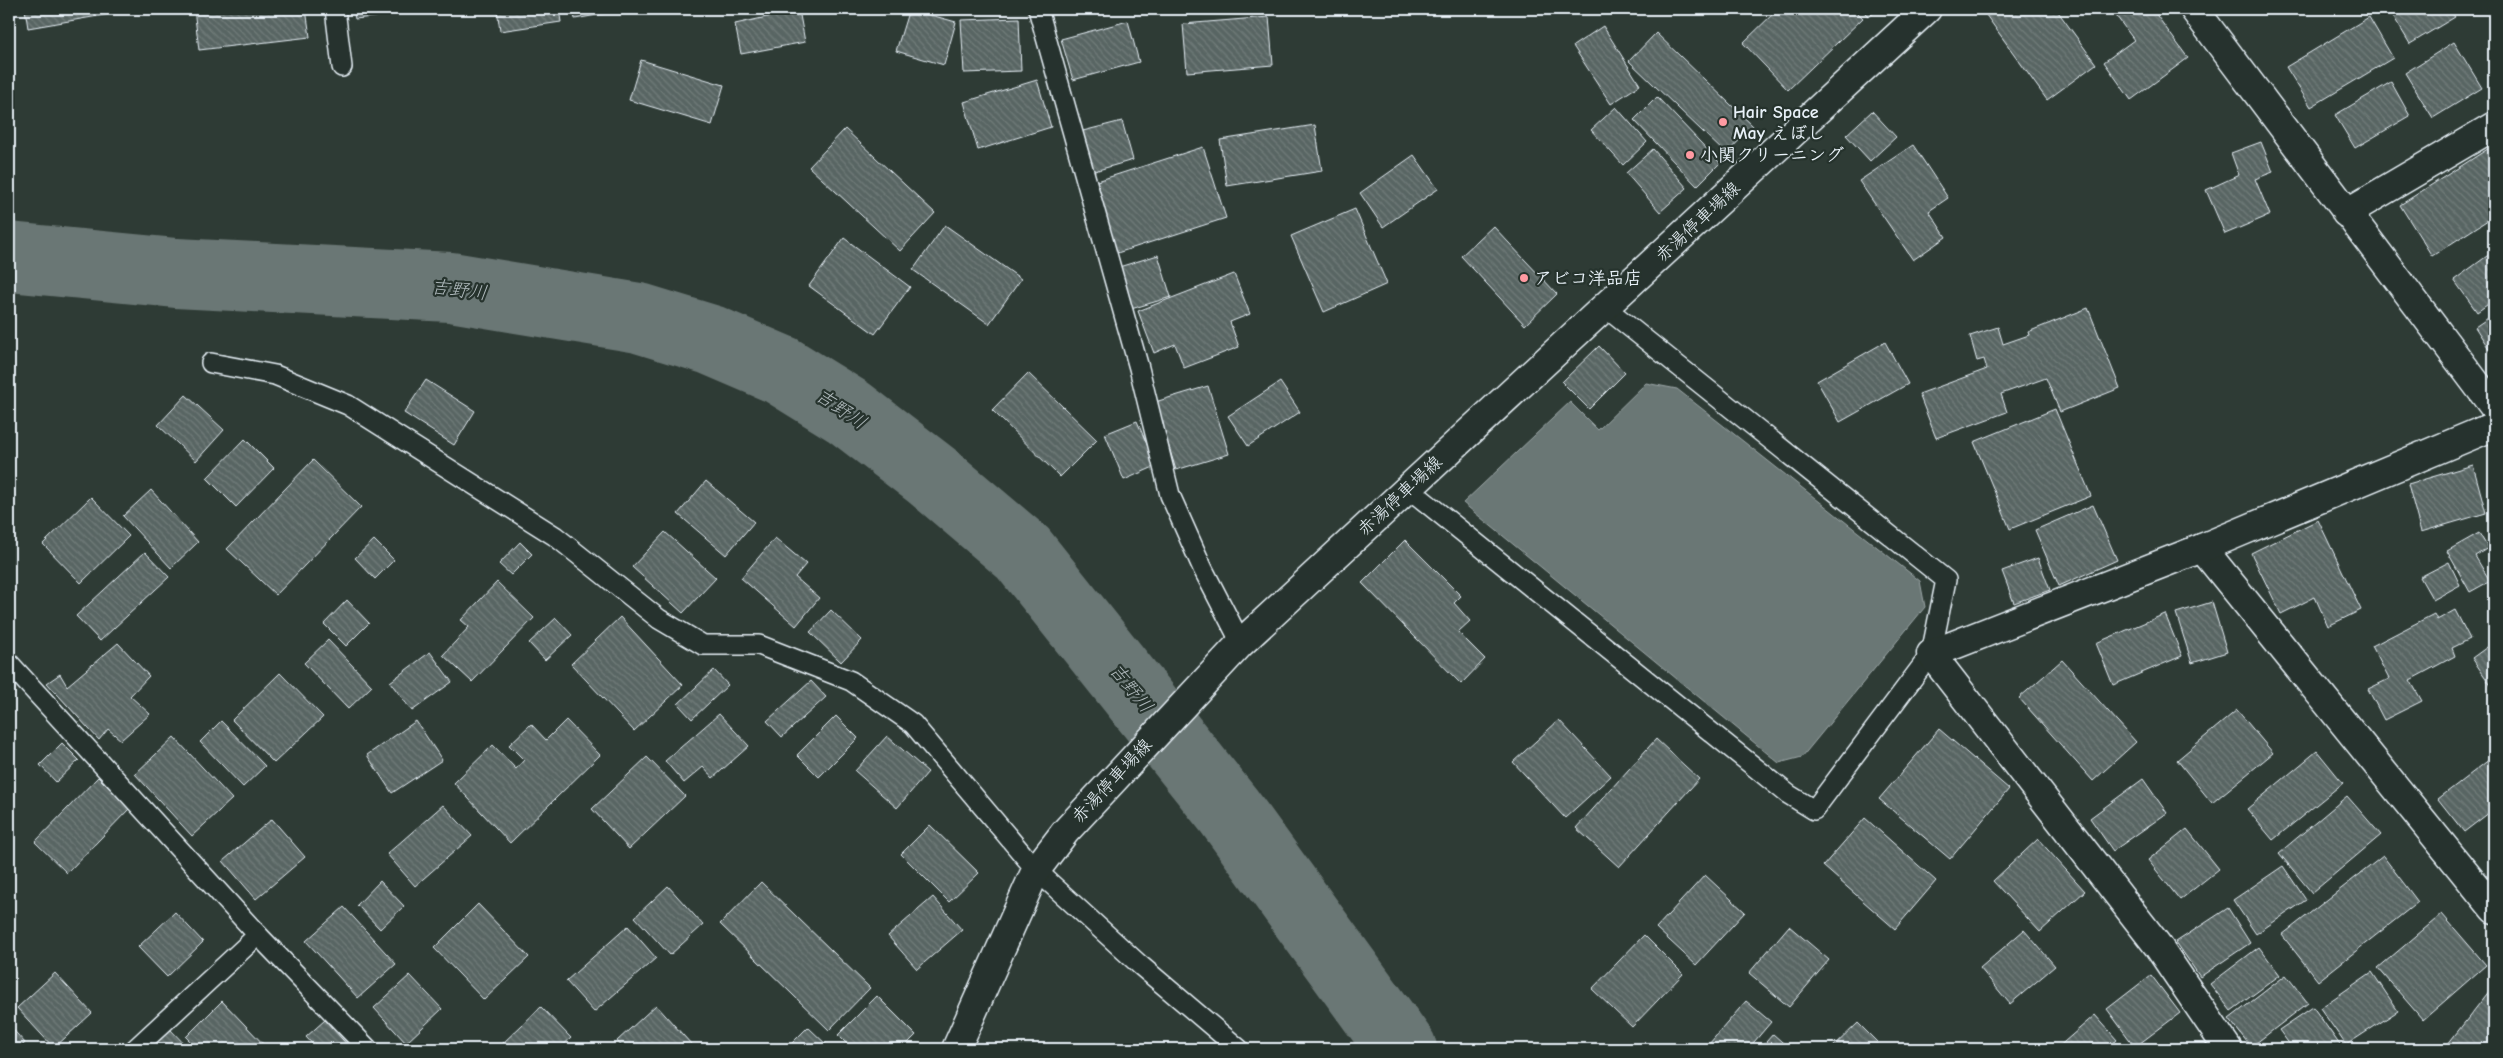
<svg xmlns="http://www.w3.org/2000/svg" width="2503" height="1058" font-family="'Comic Neue','Klee One',sans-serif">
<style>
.water{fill:#6b7775;stroke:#9da8a9}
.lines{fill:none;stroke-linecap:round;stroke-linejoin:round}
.river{stroke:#6b7775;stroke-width:70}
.building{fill:url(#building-back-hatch);stroke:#e8f1f8}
.lane-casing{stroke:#e8f1f8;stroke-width:22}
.street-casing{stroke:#e8f1f8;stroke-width:31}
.secondary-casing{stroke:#e8f1f8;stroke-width:31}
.lane{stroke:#26332d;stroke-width:19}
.street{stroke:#26332d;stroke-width:28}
.secondary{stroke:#26332d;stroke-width:28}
.poi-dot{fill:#ff9aa2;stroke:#26332d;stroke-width:2}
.labels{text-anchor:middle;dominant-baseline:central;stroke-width:4.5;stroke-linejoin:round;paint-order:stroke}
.poi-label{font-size:18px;font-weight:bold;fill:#e8f1f8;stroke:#26332d;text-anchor:start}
.street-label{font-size:18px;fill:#e8f1f8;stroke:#26332d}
.water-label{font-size:19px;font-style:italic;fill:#b0babd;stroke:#26332d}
</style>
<defs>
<pattern id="building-back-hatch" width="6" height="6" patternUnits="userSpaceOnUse" patternTransform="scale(1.25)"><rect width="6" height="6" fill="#596563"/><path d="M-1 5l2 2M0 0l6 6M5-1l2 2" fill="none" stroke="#717c7a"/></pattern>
</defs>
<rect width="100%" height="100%" fill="#2e3b35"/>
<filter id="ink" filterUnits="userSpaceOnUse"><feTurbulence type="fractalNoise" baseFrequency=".02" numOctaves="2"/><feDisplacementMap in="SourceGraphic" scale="10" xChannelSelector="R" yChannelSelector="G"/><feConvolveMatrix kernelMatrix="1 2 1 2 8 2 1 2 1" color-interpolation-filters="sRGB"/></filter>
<g filter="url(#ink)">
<!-- water -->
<path class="water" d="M1646,383l31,6 243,192 5,26 -123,150 -23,6 -316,-260 107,-101 28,28z"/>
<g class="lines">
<!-- river -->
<path class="river" d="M9,257l167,16 275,14 188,31 72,22 70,30 68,42 82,63 92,78 206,258 173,238"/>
</g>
<!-- building -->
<g class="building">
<path d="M25,9h90l1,4 -88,15z"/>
<path d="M194,9h112l4,28 -111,13z"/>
<path d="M353,9h75v2l-73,8z"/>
<path d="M497,9h62l2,13 -61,9z"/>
<path d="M573,9h57l-55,10z"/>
<path d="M909,9l47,13 -12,43 -48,-14z"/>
<path d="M1778,9h76l9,9 -75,72 -45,-47z"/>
<path d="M1861,9h17l-9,8z"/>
<path d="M1995,9h61l40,55 -49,36 -61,-85z"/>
<path d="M2119,9h33l36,49 -57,42 -27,-38 30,-22 -20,-27z"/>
<path d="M2389,9h61l5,8 -45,27z"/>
<path d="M799,10l6,32 -64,12 -6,-30z"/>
<path d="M1269,17l4,48 -86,7 -4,-48z"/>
<path d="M2369,17l24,41 -82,49 -25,-40z"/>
<path d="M1019,18l2,53 -57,2 -3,-53z"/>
<path d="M1128,21l11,41 -66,18 -12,-41z"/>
<path d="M1603,26l37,59 -29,19 -38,-58z"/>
<path d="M1656,33l97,93 -27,28 -97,-93z"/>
<path d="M2454,42l28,46 -49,30 -28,-45z"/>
<path d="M641,60l83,25 -12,40 -83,-25z"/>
<path d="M1037,80l14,47 -73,23 -14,-48z"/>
<path d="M2391,82l19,34 -55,32 -20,-33z"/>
<path d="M1657,97l63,66 -23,23 -63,-66z"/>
<path d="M1616,107l31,35 -24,23 -32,-35z"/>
<path d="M1872,111l24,26 -26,24 -24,-26z"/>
<path d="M1122,121l11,39 -42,12 -12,-40z"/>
<path d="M1315,125l7,46 -95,15 -7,-46z"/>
<path d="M845,129l90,84 -35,38 -91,-84z"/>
<path d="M2261,142l12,30 -18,7 15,36 -45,19 -19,-44 33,-15 -8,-22z"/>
<path d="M1913,145l35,53 -19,13 17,26 -33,23 -54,-79z"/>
<path d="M2494,145v71l-62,40 -32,-51z"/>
<path d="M1203,147l23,71 -112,36 -23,-71z"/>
<path d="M1653,149l34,39 -27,24 -34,-39z"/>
<path d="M1414,155l24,34 -55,38 -23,-34z"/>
<path d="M1355,209l32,75 -63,28 -33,-76z"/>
<path d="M945,225l76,54 -32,45 -76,-54z"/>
<path d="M1493,226l64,68 -32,31 -64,-69z"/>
<path d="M844,238l66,49 -35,47 -66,-48z"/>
<path d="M2494,251v49l-17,12 -23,-32z"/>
<path d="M1158,255l13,42 -40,12 -12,-42z"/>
<path d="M1234,274l16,40 -20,8 9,25 -55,21 -9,-24 -21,9 -16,-42z"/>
<path d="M2088,308l32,80 -60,24 -14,-34 -45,16 6,18 -71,26 -17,-44 68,-25 -3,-10 -7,2 -7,-25 28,-9 5,17 26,-9 -1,-3z"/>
<path d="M2494,314v40l-1,1 -18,-28z"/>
<path d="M1885,342l23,42 -68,38 -23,-41z"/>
<path d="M1599,346l26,27 -36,36 -27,-27z"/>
<path d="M1028,373l69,67 -37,37 -68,-67z"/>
<path d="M426,380l49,31 -21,34 -50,-32z"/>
<path d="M1280,382l20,30 -52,34 -20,-30z"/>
<path d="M1208,386l21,68 -53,16 -21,-68z"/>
<path d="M186,395l38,35 -28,31 -38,-36z"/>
<path d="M2055,409l36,87 -81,33 -36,-87z"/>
<path d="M1137,421l19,45 -32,14 -19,-46z"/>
<path d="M245,439l29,29 -38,39 -29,-29z"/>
<path d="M313,460l48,47 -85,88 -49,-46z"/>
<path d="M2473,465l13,48 -65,19 -13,-48z"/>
<path d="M706,481l48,41 -28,33 -48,-41z"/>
<path d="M151,490l47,52 -27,26 -48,-52z"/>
<path d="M91,497l38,39 -48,47 -38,-39z"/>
<path d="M2093,505l24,55 -58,26 -24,-56z"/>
<path d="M2318,520l43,90 -33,16 -13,-29 -34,17 -30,-61z"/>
<path d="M665,532l51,46 -33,35 -51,-46z"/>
<path d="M2479,533l9,15 -13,8 15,25 -20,11 -23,-41z"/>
<path d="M775,538l31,26 -11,13 24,21 -23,28 -55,-48z"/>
<path d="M374,540l20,20 -19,19 -20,-21z"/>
<path d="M1405,540l56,56 -7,7 16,18 -12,11 27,27 -24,25 -99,-101z"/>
<path d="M520,542l12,12 -21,21 -12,-11z"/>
<path d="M145,552l24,25 -69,64 -24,-25z"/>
<path d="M2038,558l12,32 -36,13 -12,-32z"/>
<path d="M2449,562l11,23 -27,15 -13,-23z"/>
<path d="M497,582l37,36 -62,64 -29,-27 26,-28 -8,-7z"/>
<path d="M347,600l22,23 -23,23 -22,-22z"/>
<path d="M2212,602l15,50 -35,11 -16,-50z"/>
<path d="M831,610l31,30 -21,22 -31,-30z"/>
<path d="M2455,610l15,29 -18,9 3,8 -45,24 12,21 -38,19 -16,-31 21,-10 -17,-33 62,-32 3,6z"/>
<path d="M2165,614l17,42 -69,29 -17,-42z"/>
<path d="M620,617l63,68 -49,46 -63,-67z"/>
<path d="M556,618l16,17 -27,25 -16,-17z"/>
<path d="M328,640l44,46 -24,23 -44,-46z"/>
<path d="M2494,642v48l-22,-32z"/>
<path d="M118,643l31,33 -19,20 20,18 -29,26 -13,-11 -9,11 -52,-57 13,-9 7,12z"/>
<path d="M430,652l22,30 -40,29 -22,-29z"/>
<path d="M2062,660l74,82 -43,39 -74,-83z"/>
<path d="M714,670l14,15 -36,34 -14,-15z"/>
<path d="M280,673l43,44 -49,46 -42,-43z"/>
<path d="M811,681l15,16 -44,40 -15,-16z"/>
<path d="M2237,710l36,43 -61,50 -35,-43z"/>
<path d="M719,714l30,32 -36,32 -10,-11 -19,16 -19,-22z"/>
<path d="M836,716l22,22 -39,39 -22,-22z"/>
<path d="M566,720l34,35 -90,88 -56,-60 39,-38 23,24 8,-9 -15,-15 22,-21 15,16z"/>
<path d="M1559,720l52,56 -46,42 -52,-56z"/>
<path d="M221,721l44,45 -22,21 -43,-45z"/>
<path d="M416,721l26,39 -50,33 -25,-38z"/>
<path d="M1939,729l70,60 -59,70 -71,-60z"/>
<path d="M887,736l41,36 -31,36 -42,-37z"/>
<path d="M174,737l58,62 -40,37 -57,-62z"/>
<path d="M1656,739l43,40 -80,88 -43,-39z"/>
<path d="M62,743l17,17 -23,22 -16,-17z"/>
<path d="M2317,751l26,32 -70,57 -26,-31z"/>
<path d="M2494,756v53l-30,23 -26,-33z"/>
<path d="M647,757l38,39 -56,53 -37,-40z"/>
<path d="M98,777l32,31 -63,65 -32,-31z"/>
<path d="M2143,779l24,34 -54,38 -23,-33z"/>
<path d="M2347,796l34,39 -69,58 -33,-40z"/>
<path d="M443,805l29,31 -57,50 -28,-32z"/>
<path d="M1865,818l71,63 -41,48 -72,-63z"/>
<path d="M272,819l33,38 -49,42 -33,-38z"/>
<path d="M930,825l49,48 -30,29 -48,-48z"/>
<path d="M2187,829l32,40 -39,31 -32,-40z"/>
<path d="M2038,839l47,52 -45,41 -47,-51z"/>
<path d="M2383,856l35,46 -100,79 -36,-46z"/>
<path d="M2283,866l23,34 -50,34 -23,-34z"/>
<path d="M1705,875l40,37 -49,53 -40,-37z"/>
<path d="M380,881l24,25 -24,23 -23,-24z"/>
<path d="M761,882l109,106 -41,42 -109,-106z"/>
<path d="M668,886l35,39 -33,30 -35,-38z"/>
<path d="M933,897l29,33 -45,39 -29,-33z"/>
<path d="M478,904l51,53 -45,43 -50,-52z"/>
<path d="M344,907l52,57 -38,34 -52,-57z"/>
<path d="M2228,908l22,35 -50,34 -24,-35z"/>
<path d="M175,912l28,30 -36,35 -29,-30z"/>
<path d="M2442,914l44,51 -63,55 -45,-52z"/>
<path d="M628,926l28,32 -62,54 -28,-31z"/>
<path d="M1789,926l40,34 -40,47 -40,-34z"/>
<path d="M2024,930l31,36 -45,38 -30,-36z"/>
<path d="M1644,935l39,39 -51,53 -40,-38z"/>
<path d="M2259,947l21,28 -49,36 -21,-27z"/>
<path d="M2372,972l26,39 -52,34 -26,-37z"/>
<path d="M55,973l37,40 -38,35 -37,-40z"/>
<path d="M410,975l32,34 -36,34 -32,-35z"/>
<path d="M2151,975l29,38 -45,34 -28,-38z"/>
<path d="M2286,975l22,28 -57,44 -22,-28z"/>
<path d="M2494,985v64h-50z"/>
<path d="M877,996l39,39 -14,14h-50l-14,-14z"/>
<path d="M222,1001l46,48h-70l-12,-12z"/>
<path d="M1746,1001l25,21 -23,27h-33l-6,-5z"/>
<path d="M656,1005l36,40 -5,4h-63l-7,-8z"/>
<path d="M541,1007l30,31 -12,11h-50l-6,-6z"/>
<path d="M2313,1007l29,41 -2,1h-47l-14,-19z"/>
<path d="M2095,1015l22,25 -11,9h-50z"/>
<path d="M325,1020l26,29h-34l-11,-12z"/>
<path d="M1858,1023l26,26h-53z"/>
<path d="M9,1025l16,18 -7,6h-9z"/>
<path d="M808,1027l23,22h-45z"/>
<path d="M169,1028l20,21h-43z"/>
<path d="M1773,1034l17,15h-30z"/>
</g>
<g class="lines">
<!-- lane casing -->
<g class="lane-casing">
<g id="lane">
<path d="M335,9l7,58"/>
<path d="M1038,9l101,359 31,127 33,74 38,74"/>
<path d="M211,363l64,12 73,30 207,131 104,83 44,26h56l92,36 62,43 123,146 104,95 99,84"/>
<path d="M1408,488l380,306 26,16 117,-156 15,-74 -340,-272"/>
<path d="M9,663l249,272 110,114"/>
<path d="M135,1049l123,-114"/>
</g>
</g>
<!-- street casing -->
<g class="street-casing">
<g id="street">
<path d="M2346,213l148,-87"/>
<path d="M2202,548l292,361"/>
<path d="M2228,1049l-70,-103 -227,-292 271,-106 292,-122"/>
</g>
</g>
<!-- secondary casing -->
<g class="secondary-casing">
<g id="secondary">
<path d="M2194,9l300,398"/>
<path d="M956,1049l80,-179 29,-38 176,-189 686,-634"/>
</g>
</g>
<!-- lane -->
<use href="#lane" class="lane"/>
<!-- street -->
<use href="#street" class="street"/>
<!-- secondary -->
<use href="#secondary" class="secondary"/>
</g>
</g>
<!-- markers -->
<g class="poi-dot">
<circle cx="1723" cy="122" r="5"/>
<circle cx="1690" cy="155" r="5"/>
<circle cx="1524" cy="278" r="5"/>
</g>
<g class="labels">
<!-- poi labels -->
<g class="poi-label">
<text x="1733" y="112">Hair Space<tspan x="1733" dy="21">May えぼし</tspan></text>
<text x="1700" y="155">小関クリーニング</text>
<text x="1534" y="278">アビコ洋品店</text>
</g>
<!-- street labels -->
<g class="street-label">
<text transform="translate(1698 222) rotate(-43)">赤湯停車場線</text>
<text transform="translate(1400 496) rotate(-43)">赤湯停車場線</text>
<text transform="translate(1112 781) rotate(-47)">赤湯停車場線</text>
</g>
<!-- water labels -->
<g class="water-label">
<text transform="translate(459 290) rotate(7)">吉野川</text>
<text transform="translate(841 409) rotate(34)">吉野川</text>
<text transform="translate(1131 688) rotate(51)">吉野川</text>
</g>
</g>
<!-- margin -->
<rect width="2503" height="1058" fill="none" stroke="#26332d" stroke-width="30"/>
<rect x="15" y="15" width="2473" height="1028" fill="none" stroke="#e8f1f8" stroke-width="2" filter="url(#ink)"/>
</svg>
